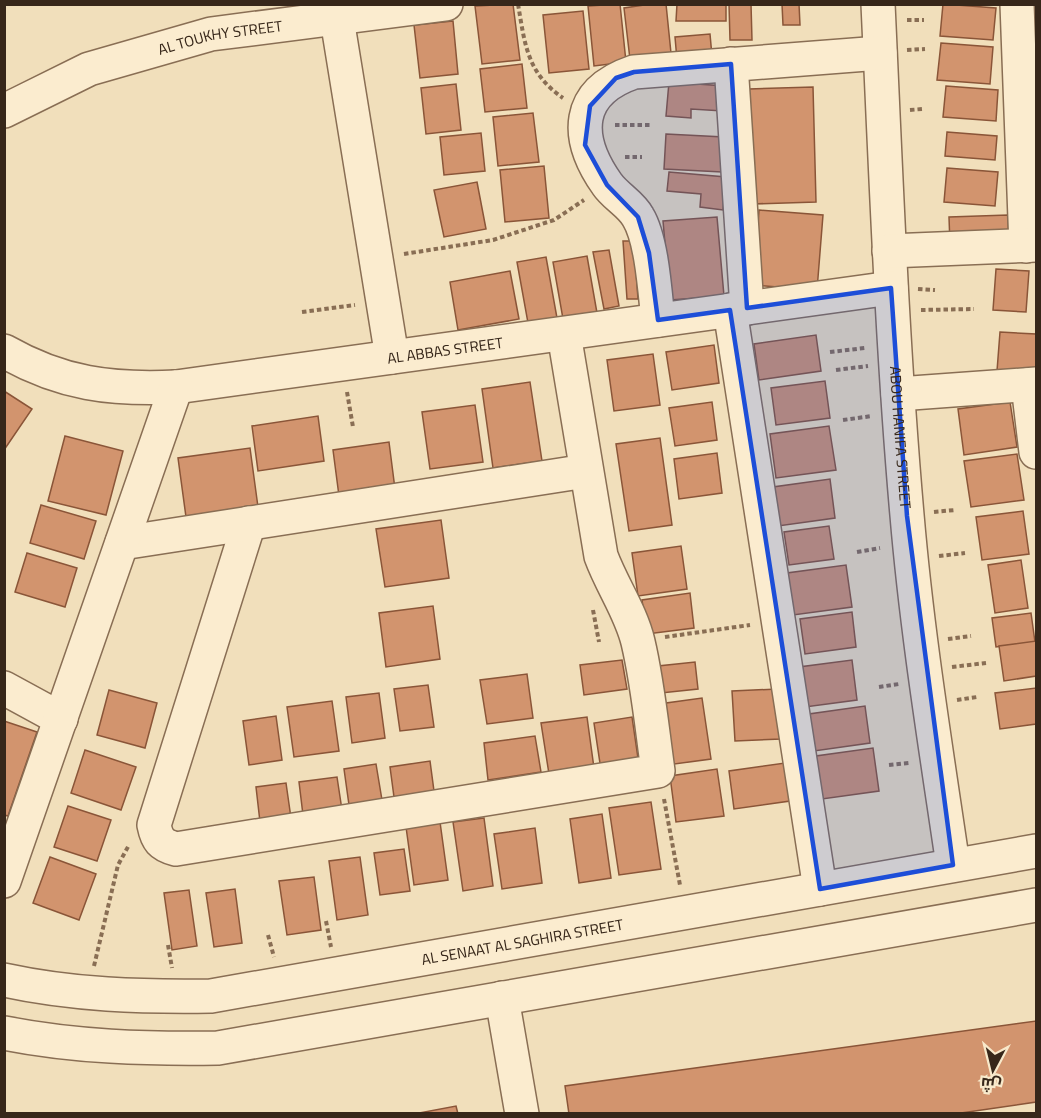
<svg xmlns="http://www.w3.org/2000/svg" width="1041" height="1118" font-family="Georgia,Cairo,serif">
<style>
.building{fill:#d2946e;stroke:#8a5538;stroke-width:1.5}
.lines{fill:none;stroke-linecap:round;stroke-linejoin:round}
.minor-casing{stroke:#896e54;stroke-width:36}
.path{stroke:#896e54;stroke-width:4;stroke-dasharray:4.5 3;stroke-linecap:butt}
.minor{stroke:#fbeccf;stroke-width:33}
.marked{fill:#1d4ed8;fill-opacity:0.2;stroke:#1d4ed8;stroke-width:4.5;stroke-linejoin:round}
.labels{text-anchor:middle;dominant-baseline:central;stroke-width:4.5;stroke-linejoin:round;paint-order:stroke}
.street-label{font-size:15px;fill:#37271a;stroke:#f8e9cb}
</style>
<rect width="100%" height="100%" fill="#f1dfbb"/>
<!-- building -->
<g class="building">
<path d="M513,4l7,56 -38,4 -7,-58z"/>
<path d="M620,4l6,58 -32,4 -6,-60z"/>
<path d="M651,4h15l6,59 -41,5 -7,-60z"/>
<path d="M677,4h49v17h-50z"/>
<path d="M729,4h22l1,36h-22z"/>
<path d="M782,4h17l1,21h-17z"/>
<path d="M943,4l53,4 -3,32 -53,-4z"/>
<path d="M583,11l6,58 -40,4 -6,-58z"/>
<path d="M453,21l5,53 -38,4 -6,-53z"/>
<path d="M710,34l2,22 -35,4 -2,-23z"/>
<path d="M941,43l52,4 -3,37 -53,-4z"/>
<path d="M522,64l5,44 -42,4 -5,-43z"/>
<path d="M669,82l56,4 -2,25 -32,-2v9l-25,-2z"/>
<path d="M456,84l5,46 -35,4 -5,-46z"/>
<path d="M946,86l52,4 -2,31 -53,-4z"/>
<path d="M813,87l3,115 -64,2 -3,-115z"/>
<path d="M533,113l6,49 -41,4 -5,-49z"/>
<path d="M947,132l50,4 -2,24 -50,-4z"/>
<path d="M481,133l4,38 -41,4 -4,-38z"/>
<path d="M666,134l58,3 -2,35 -58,-3z"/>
<path d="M544,166l5,52 -44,4 -5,-52z"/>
<path d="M947,168l51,4 -3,34 -51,-4z"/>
<path d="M669,172l57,5 -3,33 -23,-3 1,-13 -34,-3z"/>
<path d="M477,182l9,47 -42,8 -10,-47z"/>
<path d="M759,210l64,5 -6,75 -63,-5z"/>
<path d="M1008,215l1,29 -59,1 -1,-28z"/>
<path d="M717,217l7,79 -54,4 -7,-79z"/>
<path d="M623,241h11l4,58h-11z"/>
<path d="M609,250l10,56 -15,3 -11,-57z"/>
<path d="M587,256l10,57 -34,6 -10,-57z"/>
<path d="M546,257l11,61 -29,5 -11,-61z"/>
<path d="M996,269l33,2 -3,41 -33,-2z"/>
<path d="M510,271l9,48 -61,11 -8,-48z"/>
<path d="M1000,332l36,2v40l-39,-3z"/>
<path d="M816,335l5,36 -62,9 -5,-36z"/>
<path d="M714,345l5,38 -47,7 -6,-38z"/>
<path d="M653,354l7,51 -46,6 -7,-51z"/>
<path d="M825,381l5,37 -54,7 -5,-37z"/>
<path d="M530,382l12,79 -49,7 -11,-79z"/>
<path d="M4,391l28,18 -28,41z"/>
<path d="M712,402l5,38 -42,6 -6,-38z"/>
<path d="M1010,402l7,45 -53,8 -6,-46z"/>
<path d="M475,405l8,57 -53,7 -8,-57z"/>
<path d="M318,416l6,45 -66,10 -6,-45z"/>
<path d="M829,426l7,44 -60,8 -6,-44z"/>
<path d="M65,436l58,15 -17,64 -58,-14z"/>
<path d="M660,438l12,87 -43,6 -13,-87z"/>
<path d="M389,442l6,47 -56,7 -6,-46z"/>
<path d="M250,448l8,59 -72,10 -8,-59z"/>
<path d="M717,453l5,40 -43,6 -5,-40z"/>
<path d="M1017,454l7,46 -53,7 -7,-46z"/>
<path d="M830,479l5,39 -57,8 -5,-39z"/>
<path d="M41,505l55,16 -12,38 -54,-16z"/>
<path d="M1023,511l6,43 -47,6 -6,-43z"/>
<path d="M441,520l8,58 -64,9 -9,-58z"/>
<path d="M829,526l5,33 -45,6 -5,-33z"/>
<path d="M681,546l6,43 -49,7 -6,-43z"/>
<path d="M27,553l50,15 -12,39 -50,-15z"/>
<path d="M1021,560l7,48 -33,5 -7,-48z"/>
<path d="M846,565l6,42 -59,8 -6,-42z"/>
<path d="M690,593l4,35 -47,6 -5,-34z"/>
<path d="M433,606l7,53 -54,8 -7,-54z"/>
<path d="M852,612l4,35 -51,7 -5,-35z"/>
<path d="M1031,613l4,29 -39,5 -4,-29z"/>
<path d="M1036,641v35l-32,5 -5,-35z"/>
<path d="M622,660l5,29 -43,6 -4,-30z"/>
<path d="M852,660l5,40 -52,7 -6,-40z"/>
<path d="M695,662l3,27 -37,4 -3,-27z"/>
<path d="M527,674l6,44 -46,6 -7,-44z"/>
<path d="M428,685l6,42 -34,4 -6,-42z"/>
<path d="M1036,688v36l-36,5 -5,-36z"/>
<path d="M778,689l3,50 -46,2 -3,-50z"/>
<path d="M109,690l48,13 -12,45 -48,-13z"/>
<path d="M379,693l6,45 -33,5 -6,-46z"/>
<path d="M702,698l9,61 -44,6 -8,-61z"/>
<path d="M332,701l7,50 -45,6 -7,-50z"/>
<path d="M865,706l5,37 -56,8 -5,-37z"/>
<path d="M276,716l6,44 -33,5 -6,-44z"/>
<path d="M587,717l7,51 -45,6 -8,-51z"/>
<path d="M632,717l7,48 -38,5 -7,-47z"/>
<path d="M4,721l33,11 -29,84 -4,-1z"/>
<path d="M535,736l6,36 -53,8 -4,-37z"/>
<path d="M873,748l6,43 -57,8 -6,-43z"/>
<path d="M85,750l51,17 -15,43 -50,-17z"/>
<path d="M430,761l4,30 -40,6 -4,-30z"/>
<path d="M785,763l5,38 -56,8 -5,-38z"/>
<path d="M376,764l6,36 -33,5 -5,-36z"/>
<path d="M717,769l7,47 -48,6 -6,-46z"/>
<path d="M337,777l5,33 -39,5 -4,-33z"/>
<path d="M286,783l5,35 -31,4 -4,-35z"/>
<path d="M651,802l10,67 -42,6 -10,-67z"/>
<path d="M68,806l43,14 -14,41 -43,-14z"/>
<path d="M602,814l9,64 -32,5 -9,-64z"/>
<path d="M484,818l9,68 -30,5 -10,-69z"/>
<path d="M440,822l8,58 -34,5 -8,-58z"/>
<path d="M535,828l7,55 -40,6 -8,-55z"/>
<path d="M404,849l6,42 -30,4 -6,-42z"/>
<path d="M50,857l46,17 -17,46 -46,-17z"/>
<path d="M360,857l8,58 -31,5 -8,-59z"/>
<path d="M314,877l7,53 -34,5 -8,-54z"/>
<path d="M235,889l7,54 -28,4 -8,-54z"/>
<path d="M189,890l8,56 -25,4 -8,-57z"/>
<path d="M1036,1021v81l-82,12h-385l-4,-28z"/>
<path d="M456,1106l2,8h-44z"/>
</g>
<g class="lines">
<!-- minor casing -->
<g class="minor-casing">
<g id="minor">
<path id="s1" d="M878,4c8,171 14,341 29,511 10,118 29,234 46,350"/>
<path d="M1017,4l9,242"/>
<path d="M337,19l55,338"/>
<path d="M731,64l16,244"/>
<path id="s2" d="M4,111l85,-42 122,-35 235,-30"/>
<path d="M889,251l147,-6"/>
<path d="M730,310l90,579"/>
<path d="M658,320c-3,-27 -6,-80 -20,-103 -7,-13 -23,-21 -31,-33 -33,-47 -32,-92 27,-112l246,-19"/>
<path id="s3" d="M4,351c58,33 107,39 172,36l715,-99"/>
<path d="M1028,385l8,67"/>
<path d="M898,394l138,-10"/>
<path d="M249,523l-95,302c3,15 7,20 22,24l482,-78c-6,-42 -10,-87 -20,-129 -7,-30 -26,-56 -37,-86l-37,-222"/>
<path d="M122,543l464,-72"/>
<path d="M4,688l57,31"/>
<path d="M4,881l172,-494"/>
<path id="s4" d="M4,980c69,15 137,17 207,16l825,-145"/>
<path d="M502,998l20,116"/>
<path d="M4,1033c72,14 141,16 214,15l818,-143"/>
</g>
</g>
<!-- path -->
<g class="path">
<path d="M518,4c7,41 9,69 45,94"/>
<path d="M907,20h17"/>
<path d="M907,50l18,-1"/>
<path d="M910,110l12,-1"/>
<path d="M615,125h35"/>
<path d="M625,157h17"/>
<path d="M404,254l89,-14 61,-20 30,-20"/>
<path d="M918,289l17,1"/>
<path d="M921,310l53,-1"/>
<path d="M302,312l53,-7"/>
<path d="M830,352l35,-4"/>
<path d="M836,370l32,-4"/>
<path d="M347,392l6,35"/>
<path d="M843,420l29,-4"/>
<path d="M934,512l21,-2"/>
<path d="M857,552l23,-4"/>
<path d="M939,556l26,-3"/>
<path d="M593,610l6,32"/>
<path d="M665,637l85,-12"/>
<path d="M948,639l23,-3"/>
<path d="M952,667l34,-4"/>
<path d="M879,687l20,-3"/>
<path d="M957,700l20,-3"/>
<path d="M889,765l20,-2"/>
<path d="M664,799l16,86"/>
<path d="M326,921l5,26"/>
<path d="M268,935l6,22"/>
<path d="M168,945l4,23"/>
<path d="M94,966l24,-101 11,-20"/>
</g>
<!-- minor -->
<use href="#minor" class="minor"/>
</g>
<!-- marked area -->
<path class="marked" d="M731,64l16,244 144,-20 16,228 46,349 -133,24 -90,-579 -72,10 -9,-67 -11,-36 -31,-32 -22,-40 5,-39 26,-28 18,-6z"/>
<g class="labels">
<!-- street labels -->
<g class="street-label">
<text stroke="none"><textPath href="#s2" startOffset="230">AL TOUKHY STREET</textPath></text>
<text stroke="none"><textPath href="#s3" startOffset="450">AL ABBAS STREET</textPath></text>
<text stroke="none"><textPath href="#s1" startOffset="434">ABOU HANIFA STREET</textPath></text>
<text stroke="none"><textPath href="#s4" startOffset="524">AL SENAAT AL SAGHIRA STREET</textPath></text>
</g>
</g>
<!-- border -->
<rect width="1041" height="1118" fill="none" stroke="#37271a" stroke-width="12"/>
<!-- north arrow -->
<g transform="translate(993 1070) rotate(187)" stroke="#f8e9cb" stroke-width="4.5" paint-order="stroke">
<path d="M0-4.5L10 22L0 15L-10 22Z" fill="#37271a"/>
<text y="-9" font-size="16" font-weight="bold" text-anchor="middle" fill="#37271a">ش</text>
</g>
</svg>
